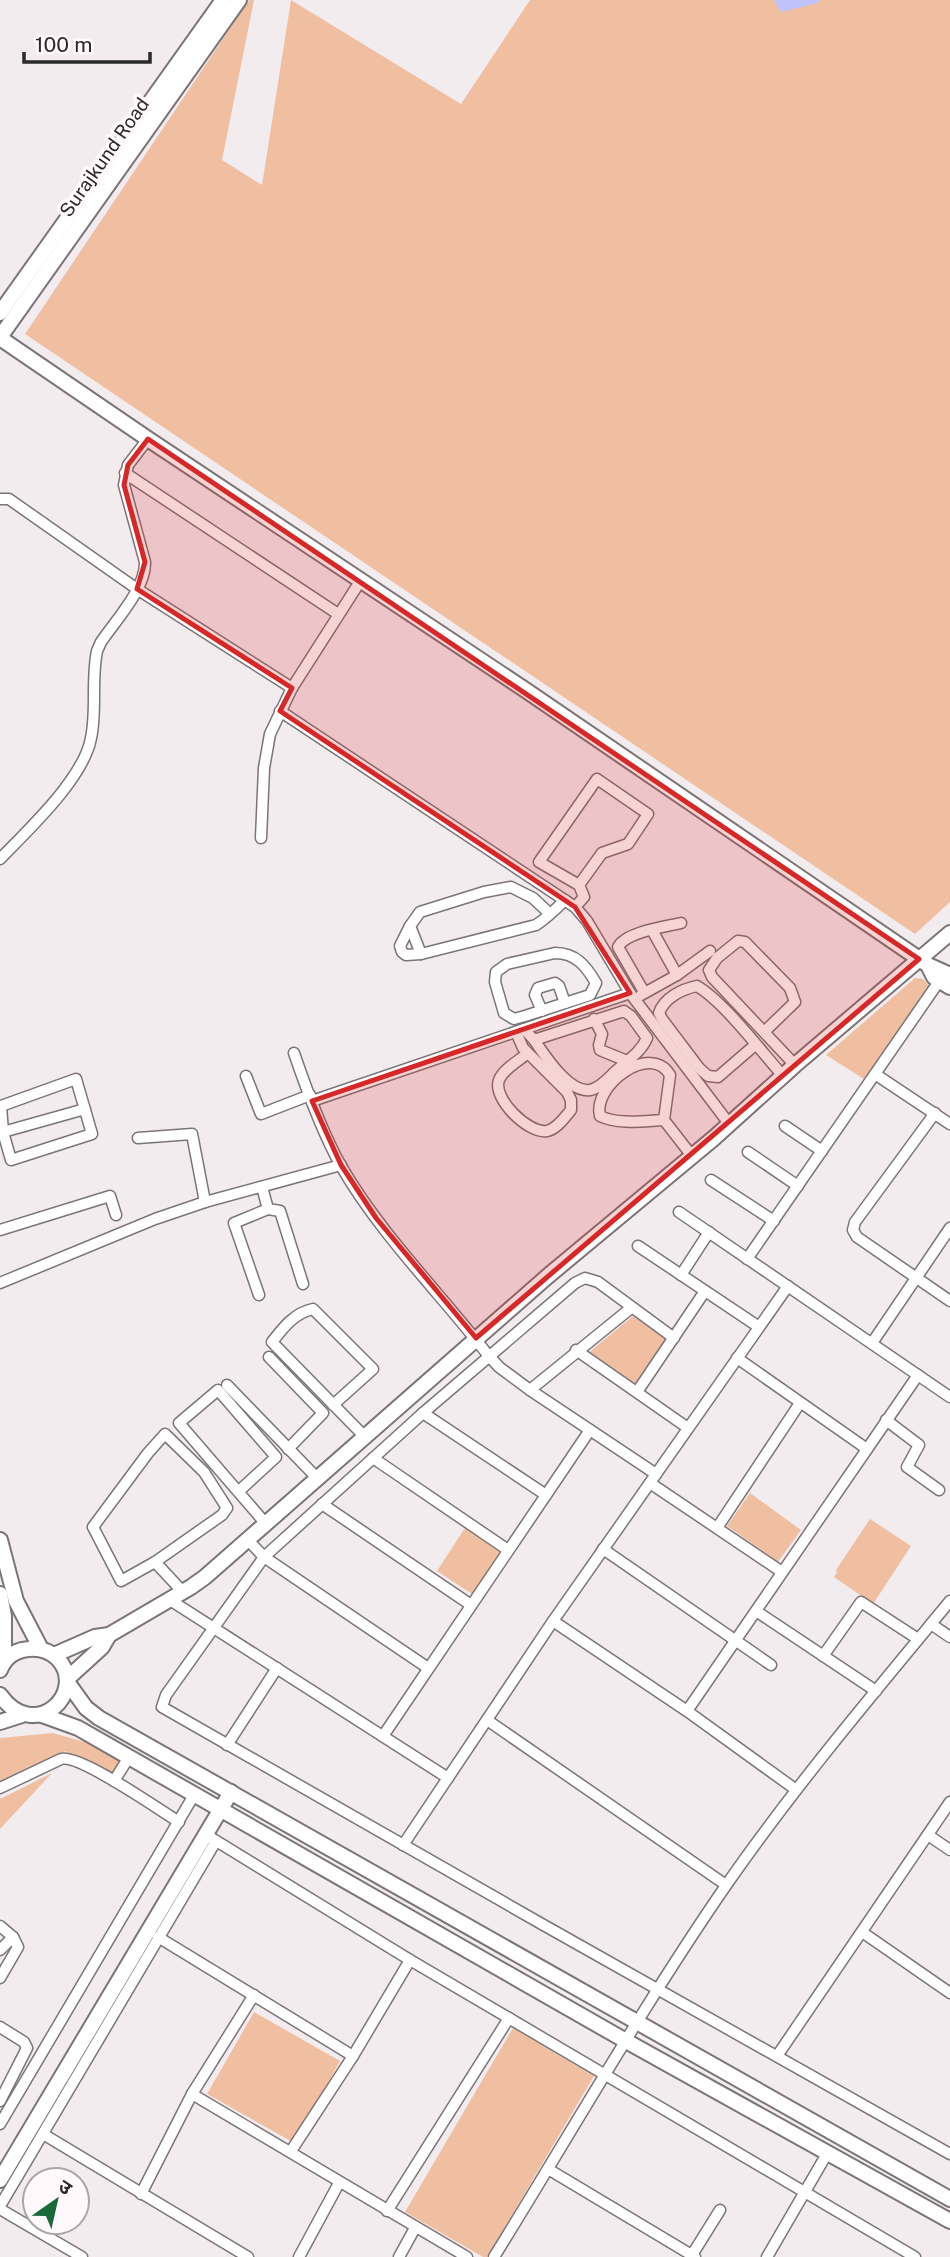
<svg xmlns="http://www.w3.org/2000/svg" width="950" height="2257" font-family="'Public Sans','Noto Sans Devanagari',sans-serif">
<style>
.green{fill:#f0bfa1}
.water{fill:#bfc3fb}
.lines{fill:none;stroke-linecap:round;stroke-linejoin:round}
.street-casing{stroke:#7b7577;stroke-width:13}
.secondary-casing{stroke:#7b7577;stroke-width:18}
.street{stroke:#fff;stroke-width:10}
.secondary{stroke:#fff;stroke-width:14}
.marked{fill:#d62828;fill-opacity:0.2;stroke:#d62828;stroke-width:5;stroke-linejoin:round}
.labels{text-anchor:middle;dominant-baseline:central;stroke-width:7;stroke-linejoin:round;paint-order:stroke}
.street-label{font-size:19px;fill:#2b282a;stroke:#fff9fc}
</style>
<rect width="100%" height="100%" fill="#f3ecef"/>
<!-- green -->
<g class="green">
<path d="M249,0h5l-32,160 40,25 29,-185 170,104 69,-104h420v902l-35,32 -890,-600z"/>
<path d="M915,978l8,1 7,8 -66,92 -38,-24z"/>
<path d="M633,1316l34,23 -32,46 -48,-31z"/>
<path d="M750,1493l51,37 -23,32 -51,-36z"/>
<path d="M870,1519l41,27 -38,58 -39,-27 3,-5 -1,-2z"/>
<path d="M465,1528l35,24 -28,42 -35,-23z"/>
<path d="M53,1733l35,10 33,17 -10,17 -46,-26 -65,30v-43z"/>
<path d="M52,1773l-52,56v-30z"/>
<path d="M254,2012l86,49 -46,82 -87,-49z"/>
<path d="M513,2028l81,48 -107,181h-4l-78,-45z"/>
</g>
<!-- water -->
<path class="water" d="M774,0h45l-1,3 -37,9z"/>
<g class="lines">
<!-- street casing -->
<g class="street-casing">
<g id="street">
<path d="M125,473l213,141"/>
<path d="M0,499h9l128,90 155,99"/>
<path d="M280,711l295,196 12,14 43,72 100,132"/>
<path d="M261,838l3,-70 6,-34 22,-46 69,-108"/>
<path d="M0,859c28,-29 84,-81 91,-121 6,-28 0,-58 6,-87l4,-9c15,-22 45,-54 44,-80l-21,-77 4,-20 20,-26"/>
<path d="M575,907l9,-10 -5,-12 -40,-23 58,-83 51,35 -20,30 -26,9 -23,32"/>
<path d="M550,914l-17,-16 -22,-11 -27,5 -64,20 -10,14 11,28 115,-29c11,-7 20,-16 29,-25"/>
<path d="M410,926l-10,20 2,6 4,3 15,-1"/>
<path d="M652,930l25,45"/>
<path d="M555,953c21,0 31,13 41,30l-6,12 -65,21 -11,3 -10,-6 -9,-31 1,-10 11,-8z"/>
<path d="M644,992l-26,-45c8,-15 46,-20 63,-24"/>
<path d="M641,995l36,-20 33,-24"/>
<path d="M542,1011l-7,-16 3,-7 17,-5 4,3 6,17"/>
<path d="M594,1019l8,15 -3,11 1,5 27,11"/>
<path d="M524,1029l10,11 90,-29 7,5 16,22c-6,14 -19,22 -30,32 -8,7 -16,18 -27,20 -22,3 -45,-35 -56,-50"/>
<path d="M516,1032l7,16 44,44 4,8v10c-6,7 -14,19 -24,21 -19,3 -55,-33 -48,-51 4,-11 21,-20 29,-27"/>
<path d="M764,1032l31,-30 -5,-14 -45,-46 -7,-1 -21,17 -8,12 3,7 83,88"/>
<path d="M755,1045l-37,32 -10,-1 -9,-8 -37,-49 -3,-6c5,-15 23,-24 38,-27 27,16 64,65 86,90"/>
<path d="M294,1053c13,38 28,79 47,113 40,69 99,127 147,189l11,12 31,23 126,84"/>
<path d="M875,1074l75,50"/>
<path d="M246,1076l15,38 49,-19"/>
<path d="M312,1101l318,-108"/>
<path d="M935,1113l-80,109 -2,8 4,7 93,64"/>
<path d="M664,1120c-21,1 -45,5 -64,-4 -8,-31 51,-74 70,-41l-6,45 28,36"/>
<path d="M785,1126l37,25"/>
<path d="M3,1132l-2,-26 75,-27 16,55 -81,26 -8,-28 82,-23"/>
<path d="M138,1138l54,-4 13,68"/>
<path d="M748,1152l50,34"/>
<path d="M711,1180l63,41"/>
<path d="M262,1187l6,22 12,2 23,73"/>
<path d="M679,1212l271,185"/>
<path d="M0,1230l110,-34 6,19"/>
<path d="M638,1246l121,81"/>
<path d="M747,1259l193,-279"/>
<path d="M681,1275l28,-43"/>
<path d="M0,1283l155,-64 50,-17 136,-37"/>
<path d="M259,1295l-25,-72 34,-14"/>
<path d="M674,1338l-76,-56 -13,-4 -10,5 -152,130 -159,144 -98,138 -4,12 378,216 410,231"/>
<path d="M872,1343l78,-115"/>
<path d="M576,1350l112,78"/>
<path d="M269,1357l54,56 -35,36"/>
<path d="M737,1358l130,91"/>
<path d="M227,1385l91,94"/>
<path d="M530,1390l101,-82"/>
<path d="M637,1392l68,-101"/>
<path d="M333,1405l40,-36 -60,-60c-19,4 -30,19 -41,33l93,95"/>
<path d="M423,1413l123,82"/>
<path d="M886,1420l33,25 -12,22 32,23"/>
<path d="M165,1434l39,38 23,36 -5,7 -67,47 -34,19 -28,-54 55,-74z"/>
<path d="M373,1458l135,92"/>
<path d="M650,1483l132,89"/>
<path d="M239,1491l37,-34 -58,-67 -39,33 87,101"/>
<path d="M322,1504l149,101"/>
<path d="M717,1528l83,-125"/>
<path d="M248,1540l16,17 164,111"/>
<path d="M603,1549l168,116"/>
<path d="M155,1562l28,30"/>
<path d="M170,1600l278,178"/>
<path d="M756,1611l120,80"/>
<path d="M553,1621l134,90 108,78"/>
<path d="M931,1624l19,13"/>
<path d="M823,1656l38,-54 57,37"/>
<path d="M687,1711l231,-336"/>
<path d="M487,1720l239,165"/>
<path d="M383,1736l207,-306"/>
<path d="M227,1745l50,-77"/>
<path d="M114,1781l15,-24"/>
<path d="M0,1788l61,-29c19,-5 97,50 118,63"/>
<path d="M205,1834l205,126 505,297"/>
<path d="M928,1835l22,15"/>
<path d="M403,1845l150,-224 235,-335"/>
<path d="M0,1926l13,11 5,10 -18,31"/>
<path d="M862,1932l88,61"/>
<path d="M158,1937l195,119"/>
<path d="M0,1950l13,-13"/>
<path d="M0,2027l24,15 3,6 -27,53"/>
<path d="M777,2056l173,-254"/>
<path d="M192,2094l275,163"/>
<path d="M0,2124l194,-329"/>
<path d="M43,2134l205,123"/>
<path d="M291,2151l62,-95 57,-96"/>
<path d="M548,2169l147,88"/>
<path d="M141,2194l51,-100 62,-99"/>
<path d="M0,2206l216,-365"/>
<path d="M0,2209l82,48"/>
<path d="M387,2211l122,-193"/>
<path d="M692,2255l28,-45"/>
<path d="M299,2257l40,-74"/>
<path d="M399,2257l16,-29"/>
<path d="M494,2257c77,-124 150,-253 233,-373 69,-99 146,-190 223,-283"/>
<path d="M767,2257l61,-105"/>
</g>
</g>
<!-- secondary casing -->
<g class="secondary-casing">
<g id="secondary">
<path d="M0,313l223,-313"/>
<path d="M0,337l239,-337"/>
<path d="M0,338l148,101 376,250 404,276 22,10"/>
<path d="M929,967l5,10 16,10"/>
<path d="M0,1540l16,61 25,48"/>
<path d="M0,1594l4,22v46"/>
<path d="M54,1655l41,-18 14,-2 82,-48 14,-10 343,-301 166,-138 81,-73 155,-132"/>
<path d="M0,1670c5,-13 15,-20 29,-21 11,-1 21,2 29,10 30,33 -23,85 -58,36"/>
<path d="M68,1678l34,-31 7,-12"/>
<path d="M68,1683l18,25 13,10 851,481"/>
<path d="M42,1715l36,13 548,313 324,180"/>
<path d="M0,1722l22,-7"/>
<path d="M0,2180l231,-388"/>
</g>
</g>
<!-- street -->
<use href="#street" class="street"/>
<!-- secondary -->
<use href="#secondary" class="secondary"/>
</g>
<!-- marked area -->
<path class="marked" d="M148,439l771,520 -443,379 -100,-120 -35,-53 -29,-64 318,-108 -55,-86 -295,-196 12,-23 -155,-99 8,-27 -21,-77 4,-20z"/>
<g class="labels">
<!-- street labels -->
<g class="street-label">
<text transform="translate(104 157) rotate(-55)">Surajkund Road</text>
</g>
</g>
<!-- north arrow -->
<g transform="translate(56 2201) rotate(34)"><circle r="33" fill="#fff9fc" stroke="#aaa5a8" stroke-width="2"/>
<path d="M0-5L12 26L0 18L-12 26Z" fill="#1a6938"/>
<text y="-10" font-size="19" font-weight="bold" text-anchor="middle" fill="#2b282a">उ</text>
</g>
<!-- scale -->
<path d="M24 52v10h126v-10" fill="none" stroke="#2b282a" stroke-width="3.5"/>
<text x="35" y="52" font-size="21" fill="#2b282a" stroke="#fff9fc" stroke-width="5" paint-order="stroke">100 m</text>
</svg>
